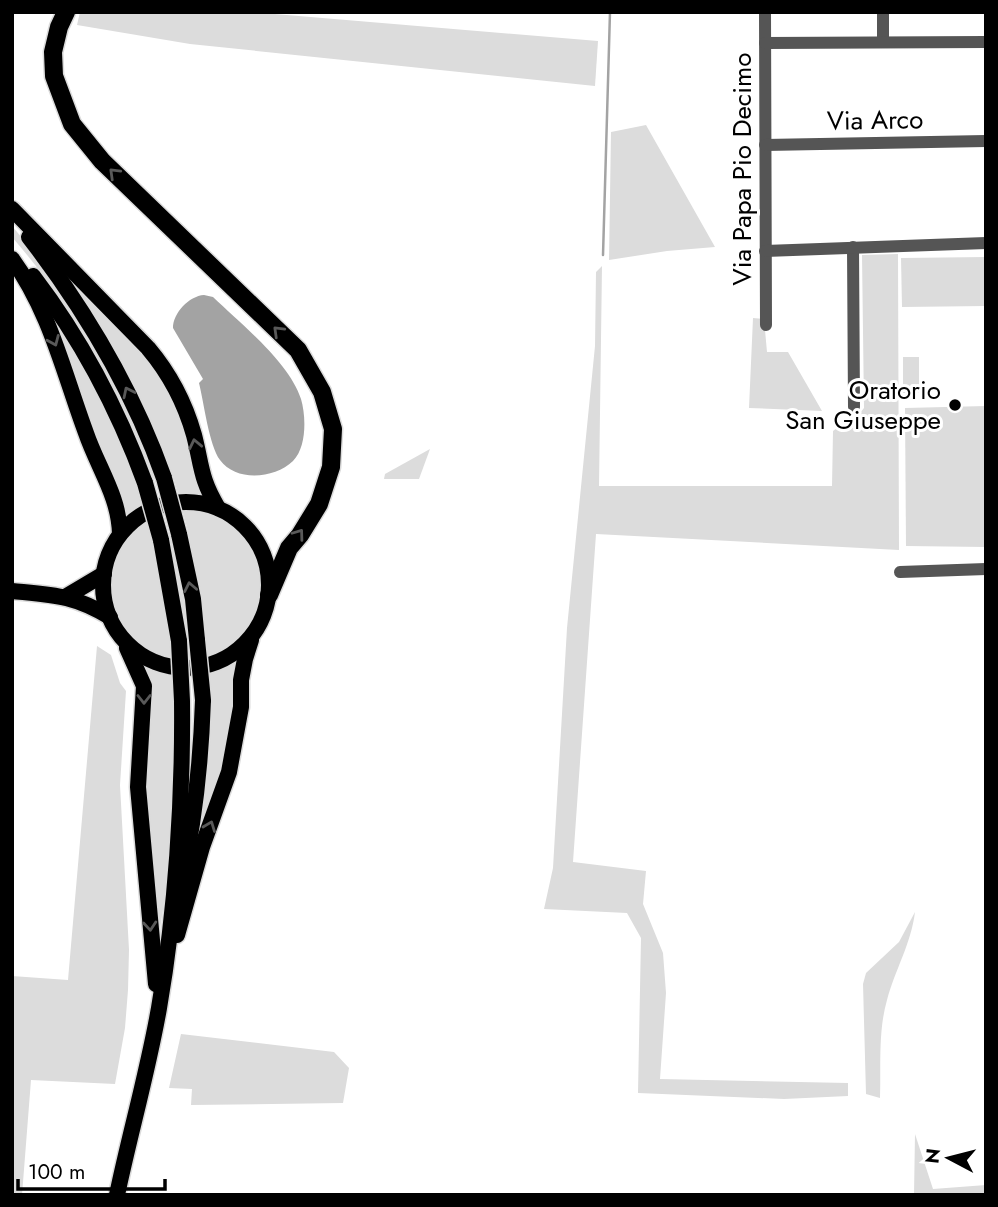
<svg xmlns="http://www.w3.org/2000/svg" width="998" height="1207" font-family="Jost,sans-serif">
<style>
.green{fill:#dcdcdc}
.water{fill:#a3a3a3}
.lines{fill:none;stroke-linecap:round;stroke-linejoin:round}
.stream{stroke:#a3a3a3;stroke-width:2.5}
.major-casing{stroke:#dbdbdb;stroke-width:19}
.highway-casing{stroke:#dbdbdb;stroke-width:21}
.minor{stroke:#555;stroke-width:12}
.major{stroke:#000;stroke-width:16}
.highway{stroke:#000;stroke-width:18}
.major-bridge-casing{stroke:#dbdbdb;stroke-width:19;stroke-linecap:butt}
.major-bridge{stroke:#000;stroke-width:16}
.oneway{stroke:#595959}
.poi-dot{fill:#000;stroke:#fff;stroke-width:2.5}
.labels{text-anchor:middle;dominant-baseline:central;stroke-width:6;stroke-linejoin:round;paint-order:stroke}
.street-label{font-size:26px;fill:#000;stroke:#fff}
.poi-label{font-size:26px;fill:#000;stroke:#fff;text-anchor:end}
</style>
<rect width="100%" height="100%" fill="#fff"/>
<!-- green -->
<g class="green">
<path d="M80,12h171l347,29 -3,45 -405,-42 -113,-19z"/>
<path d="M646,125l69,122 -48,4 -58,9 2,-128z"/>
<path d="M12,226l21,25 83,127 42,100 -9,1c-29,-88 -76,-172 -137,-242z"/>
<path d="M898,254l1,296 -303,-16 -23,328 73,9 -3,33 20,49 3,40 -6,86 188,4v13l-64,3 -146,-6 3,-155 -14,-25 -83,-4 9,-41 14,-240 28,-282 1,-74 6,-6 -3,220h233l1,-55 11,-8 9,-1 11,-14 -2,-153z"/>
<path d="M986,257v49l-84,1 -1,-49z"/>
<path d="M67,273c40,40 90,83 112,137 9,22 11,45 17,68 1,7 5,13 7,20l-24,-1 -6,-21h-4c-27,-72 -56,-136 -101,-199z"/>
<path d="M46,299l44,69 50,118 -2,2 5,19 -19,14z"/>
<path d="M753,318l11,1 3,33h21l34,59 -73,-3z"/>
<rect x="903" y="357" width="16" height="36"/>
<path d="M986,406v141l-80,-1 -1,-138z"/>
<path d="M430,449l-11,30h-35l1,-5z"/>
<path d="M182,509c18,2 36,5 51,17 51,40 29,114 -28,134l-19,-127 2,-2z"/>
<path d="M146,518l7,24 8,15 13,104c-72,-13 -87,-103 -28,-143z"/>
<path d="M167,535h7l19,103 -8,1 -3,-27z"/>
<path d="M97,646l14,9 9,28 6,8 -6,94 9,165 -1,40 -3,38 -10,56 -84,-4 -9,115h-10v-219l56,4z"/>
<path d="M236,659l2,2 -9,92 -32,85 9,-165 18,-5z"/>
<path d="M144,667l31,7 5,63 -9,121 -13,84 -12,-107z"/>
<path d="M915,912c-4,32 -20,58 -28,88 -9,31 -6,66 -7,98l-14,-4 -3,-110 3,-11 33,-31z"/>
<path d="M181,1034l153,18 15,16 -6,35 -152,2 1,-16 -23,-1z"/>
<path d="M915,1134l18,55 53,-4v10h-72z"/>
</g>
<!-- water -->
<path class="water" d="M204,295l9,2c28,27 76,65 88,102 5,17 6,48 -8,62 -19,18 -57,21 -73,-1 -11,-15 -16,-57 -21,-77l4,-4 -30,-51c0,-15 16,-32 31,-33z"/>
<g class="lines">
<!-- stream -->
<path class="stream" d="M603,255l7,-243"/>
<!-- major casing -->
<g class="major-casing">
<g id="major">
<path d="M12,209l136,139c22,26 37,55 46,87 8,31 6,43 24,73"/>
<path d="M29,237c57,74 104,153 135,241"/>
<path d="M12,259c38,52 52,115 74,174 12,35 33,63 34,101"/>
<path d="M33,276c48,63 85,133 112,207"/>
<circle cx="186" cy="585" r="83"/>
<path d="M179,534l14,65 4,41"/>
<path d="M161,540l18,101"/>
<path d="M12,591c41,4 62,4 98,26"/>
<path d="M67,596l37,-22"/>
<path d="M127,648l17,38 -6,101 18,197"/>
<path d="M181,881c14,-60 20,-120 22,-181"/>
<path d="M177,935l25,-88 27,-75 12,-65v-27l4,-21 6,-19"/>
<path d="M117,1195c13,-62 31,-124 42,-187 17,-97 24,-208 23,-307"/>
</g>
</g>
<!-- highway casing -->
<g class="highway-casing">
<path id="highway" d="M66,12l-7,15 -6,25 1,24 18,48 30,37 196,189 24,42 11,37 -2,38 -12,37 -19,31 -11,13 -20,47"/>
</g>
<!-- minor -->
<g class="minor">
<path d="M765,12l1,313"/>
<path d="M883,42v-30"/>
<path d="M765,43l221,-1"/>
<path d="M765,145l221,-4"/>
<path d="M853,247l1,160"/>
<path d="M765,251l221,-8"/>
<path d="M900,572l86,-3"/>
</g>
<!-- major -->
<use href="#major" class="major"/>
<!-- highway -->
<use href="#highway" class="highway"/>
<!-- major-bridge casing -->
<g class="major-bridge-casing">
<g id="major-bridge">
<path d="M164,478l15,56"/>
<path d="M145,483l16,57"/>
<path d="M197,640l6,60"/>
<path d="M179,641l3,60"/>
</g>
</g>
<!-- major-bridge -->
<use href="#major-bridge" class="major-bridge"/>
</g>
<!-- one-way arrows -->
<defs><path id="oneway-chevron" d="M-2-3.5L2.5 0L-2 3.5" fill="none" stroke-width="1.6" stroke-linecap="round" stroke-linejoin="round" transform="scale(1.75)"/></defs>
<g class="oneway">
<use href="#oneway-chevron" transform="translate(114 173) rotate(-136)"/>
<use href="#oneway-chevron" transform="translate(278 331) rotate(-136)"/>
<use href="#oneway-chevron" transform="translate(54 341) rotate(67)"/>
<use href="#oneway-chevron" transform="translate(128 392) rotate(-116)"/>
<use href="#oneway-chevron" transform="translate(195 444) rotate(-102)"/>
<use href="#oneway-chevron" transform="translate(299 534) rotate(-54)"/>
<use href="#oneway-chevron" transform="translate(190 587) rotate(-101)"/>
<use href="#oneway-chevron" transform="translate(144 699) rotate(90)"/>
<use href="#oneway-chevron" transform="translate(210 826) rotate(-69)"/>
<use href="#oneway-chevron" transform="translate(150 926) rotate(85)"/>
</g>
<!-- markers -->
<circle class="poi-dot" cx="955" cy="405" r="7"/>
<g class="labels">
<!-- street labels -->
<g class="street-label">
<text transform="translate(875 120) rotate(-1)">Via Arco</text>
<text transform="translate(742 169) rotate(-90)">Via Papa Pio Decimo</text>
</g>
<!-- poi labels -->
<g class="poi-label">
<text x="941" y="390">Oratorio<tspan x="941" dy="30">San Giuseppe</tspan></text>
</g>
</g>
<!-- border -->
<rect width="998" height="1207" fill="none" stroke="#000000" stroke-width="28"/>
<!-- north arrow -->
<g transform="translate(949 1158) rotate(277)" stroke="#ffffff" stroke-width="5" paint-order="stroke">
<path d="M0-5L12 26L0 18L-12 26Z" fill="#000000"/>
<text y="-10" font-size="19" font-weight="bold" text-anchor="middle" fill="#000000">N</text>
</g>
<!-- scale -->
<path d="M18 1179v10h147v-10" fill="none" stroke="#000000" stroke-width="3.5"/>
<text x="28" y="1179" font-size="21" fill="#000000" stroke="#ffffff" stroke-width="5" paint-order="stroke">100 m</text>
</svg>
